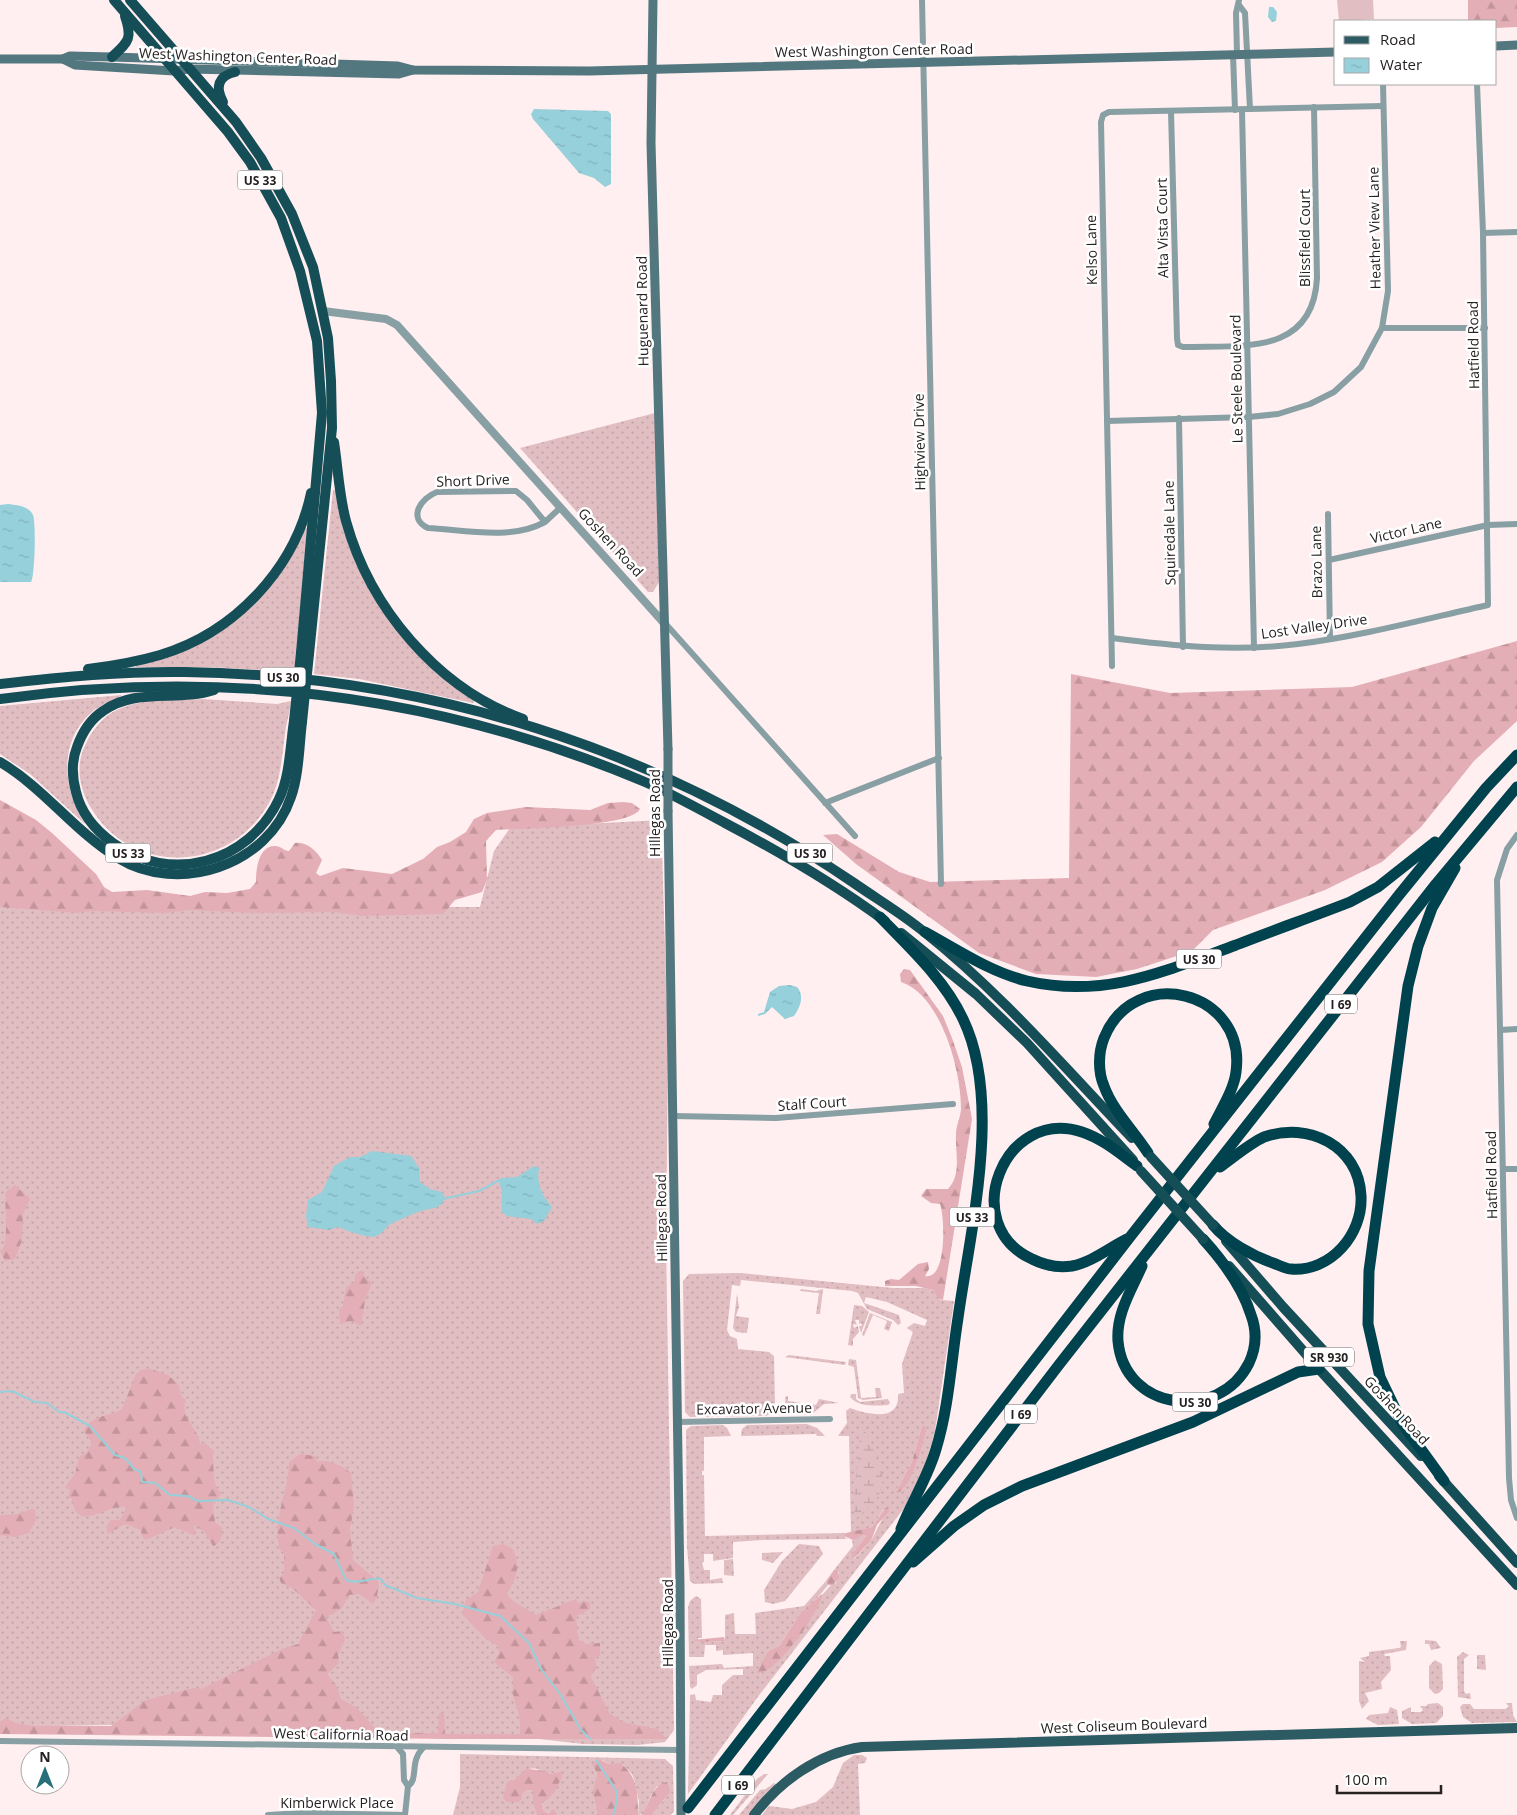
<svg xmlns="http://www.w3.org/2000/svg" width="1517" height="1815" font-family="'Open Sans',sans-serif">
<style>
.grass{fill:url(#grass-dots);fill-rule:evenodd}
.forest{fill:url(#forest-firs)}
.wetland{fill:url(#wetland-marsh)}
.pitch{fill:#e1bec2}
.water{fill:url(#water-ripples)}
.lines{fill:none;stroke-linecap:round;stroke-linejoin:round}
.stream{stroke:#96d0db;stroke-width:2}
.minor{stroke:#889fa4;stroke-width:6}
.tertiary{stroke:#889fa4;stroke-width:8}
.secondary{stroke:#53777f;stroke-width:9}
.primary{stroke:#2d5b64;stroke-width:10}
.trunk{stroke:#164e58;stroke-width:10}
.motorway{stroke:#00424d;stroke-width:11}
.secondary-bridge{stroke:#53777f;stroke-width:9}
.trunk-bridge{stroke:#164e58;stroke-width:10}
.labels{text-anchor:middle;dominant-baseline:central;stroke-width:5;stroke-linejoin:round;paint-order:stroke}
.shield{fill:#fff;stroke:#686464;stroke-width:1}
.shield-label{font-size:12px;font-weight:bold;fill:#272222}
.street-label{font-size:14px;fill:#272222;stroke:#fff}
</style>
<defs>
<pattern id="grass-dots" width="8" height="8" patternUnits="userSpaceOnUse" patternTransform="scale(1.25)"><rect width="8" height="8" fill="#e1bec2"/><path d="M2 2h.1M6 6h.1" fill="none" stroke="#c1a3a6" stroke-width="1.8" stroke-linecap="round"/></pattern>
<pattern id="forest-firs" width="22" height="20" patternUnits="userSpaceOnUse" patternTransform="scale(1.25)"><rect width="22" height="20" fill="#e3aeb5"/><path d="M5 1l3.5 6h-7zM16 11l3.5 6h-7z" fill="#c3959b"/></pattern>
<pattern id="wetland-marsh" width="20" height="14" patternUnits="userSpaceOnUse" patternTransform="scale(1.25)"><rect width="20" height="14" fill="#e1bec2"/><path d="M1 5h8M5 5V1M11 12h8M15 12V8" fill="none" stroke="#c1a3a6"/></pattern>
<pattern id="water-ripples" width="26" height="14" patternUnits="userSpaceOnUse" patternTransform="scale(1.25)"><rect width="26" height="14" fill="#96d0db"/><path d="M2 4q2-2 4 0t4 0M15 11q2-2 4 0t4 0" fill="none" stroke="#81b2bc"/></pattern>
</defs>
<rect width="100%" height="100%" fill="#ffeff0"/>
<!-- grass -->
<g class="grass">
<path d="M655,413l4,169 -6,10h-5l-128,-144z"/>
<path d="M333,490h4l40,109 98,100 -2,4 -114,-24 -45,-5z"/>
<path d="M305,527l2,2 -12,143 -84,-5h-75v-2l103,-49z"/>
<path d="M122,695c-2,3 -22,10 -29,16 -35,29 -31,78 -8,113l-55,-50 -30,-20v-48z"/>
<path d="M203,699l74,5 14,-3c-1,12 -5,22 -6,33 -3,21 -4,44 -13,63 -36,75 -138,82 -181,11 -11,-18 -15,-39 -8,-58 6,-15 16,-30 30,-38 26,-15 61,-11 90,-13z"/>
<path d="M661,820l7,222 -2,201 8,487 -9,12 -27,3 -55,-1 -89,-10h-49v-3l-7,2 -56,-1 -5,-3 -209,-5 -168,3v-821l480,1 14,-56 16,-23z"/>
<path d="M740,1273l153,15h32l8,2 8,10 13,1 -19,130 -10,35 -20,41 -145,187 -72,100 2,-99 5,-1 1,6 15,2 2,-7h9v-10l11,-10h10v-6l-37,1 -9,5v10l-5,4 -2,-2 -1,-21 33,-2 2,4 29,-2v-13l-30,2v-5l-7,1v-6h-11l-1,12h-15l-1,-50 2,-6 6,-5 5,3 1,39h-5l5,4 23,-1v-26l9,-2 1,21h21l-1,-21 49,-7 22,-25 2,4 -20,24 -9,6 -19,30 -12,6 -8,23 31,-28 21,-29 10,-22 9,-10 5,-2 3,-11 -5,-2 19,-24 -1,-6 12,-5 2,1 -15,19 3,4 17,-18 17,-33 -5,2 -11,17 -21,6 -2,-97h-11l9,-13 -1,-12 4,-3c17,6 50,15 48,-14l6,-1 -2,-29 11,-32 -6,-4 7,-5 11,3 2,-6 -40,-18 -21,-5 -2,6 35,12 2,8 -3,2 -5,-5 -26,-11 -9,-16 -6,-2 -111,-11 -1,6 -8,-1 -5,45 3,6 7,3 1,10 31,3 5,4 1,48 -1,8 -8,4 -76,1 -5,-5 -2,-131 6,-7zM922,1426c0,24 -6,51 -26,66l16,-31z"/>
<path d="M801,1289l15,2 7,-2 -3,25h-4l3,-21 -19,-2z"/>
<path d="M737,1294l2,13 -3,9 13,2 -2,15 -11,-1 -3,-4z"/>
<path d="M854,1305l8,1 7,6 -8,21 -2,-7h3l-1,-3 -2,1v-4h-4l2,5 -4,-1 1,4 4,-2 1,6 -6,7v7l-5,-1z"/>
<path d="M870,1313l22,9 -3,9 -5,-2 3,-8 -14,-6 -9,21 -2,-1z"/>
<path d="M789,1355l57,7 -1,3 -60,-8z"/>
<path d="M849,1359l7,1 5,38 15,-1 -1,-9h5l2,10 -19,2 -5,-2 -4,-31 -6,-2z"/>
<path d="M851,1394h5v5l4,3 28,-3 2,4 -2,2c-13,1 -30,2 -38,-8z"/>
<path d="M788,1396v5l28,4 3,-6 20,4 -15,1 -13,11h-16l-9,-5 -1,-13z"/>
<path d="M807,1424l10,4 8,8h-8l-1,-2 -75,2 1,-7 5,-4z"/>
<path d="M723,1425l4,3 4,8 -27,1v34h-2v4h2l1,61 141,-3 -1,5 3,1 -86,1 -29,2v16l-20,3v-7h-9v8h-2l2,8h6v10l12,-2 1,5 -29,1 -4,-3 -3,-34 -1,-117 5,-4z"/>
<path d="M799,1544l20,2 4,8 -38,47 -12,3 -8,-2 -1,-12 18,-29z"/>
<path d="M783,1552l-10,11 -11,-3v-7z"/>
<path d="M733,1559l1,17 -10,-1v-15z"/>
<path d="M1425,1640l11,1 5,7 -10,2 -2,-6h-4z"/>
<path d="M1400,1641h7l-1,9 -22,4 1,2h5l1,14 -10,12 1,7 -17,4 4,8 -7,8 -3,-8v-40l6,1 -5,-4 9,-2v-4l30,-4 2,-1z"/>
<path d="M1463,1652l6,3 -5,4v32l2,3 4,-1 1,6 -13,-2 -1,-40z"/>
<path d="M1477,1655h8l1,15 -9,-1z"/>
<path d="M1435,1660l7,4 1,25 -4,4 -4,1 -6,-6v-22z"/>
<path d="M1506,1703h6l1,12 4,7 -45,1 -9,-6 -3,-10 3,-3h7l4,5h31l4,-2z"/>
<path d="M1428,1704l10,-1 5,4v9l-7,7 -24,1 -10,-6v-7l9,-4v5h10l2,-2 -3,-4h6z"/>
<path d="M1390,1707l7,3 2,14 -21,1 -12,-6 3,-4 19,-2z"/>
<path d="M460,1754l205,5 8,7 1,45 -3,4h-19l15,-19 -10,-10 -6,9 -7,19 -6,1 1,-14 -5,-22 -2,-5 -9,-9 -14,-1 -7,-4 -8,9 3,5 -3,22 3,19h-40l-13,-4 -2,-9c10,-9 17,-17 19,-31l-11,3c-27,-13 -19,0 -38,6l10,19 1,-6 5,-3 6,1 3,24h-84l7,-28z"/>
<path d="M854,1755h8l5,3 -2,5 -7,1 2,51h-98l7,-9 23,3 24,-7 17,-15 10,-24z"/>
<path d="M764,1774h4l-35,41h-3l27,-36z"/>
<path d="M774,1783l3,2 -27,30h-11l21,-25 6,-1z"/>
</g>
<!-- forest -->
<g class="forest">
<path d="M1468,0h49v27l-21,1v-7h-28z"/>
<path d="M1517,641v80l-43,40 -53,66 -39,35 -57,28 -112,40 -21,21 -55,18 -41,8 -60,-3 -57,-21 -123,-89 -33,-29 14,-1 62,38 31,10 139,-4 2,-204 99,19 182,-6z"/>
<path d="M0,800l36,20 16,13 44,41 8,13 8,5 35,-2 43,6 15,-4 22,1 23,-4 6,-7c0,-12 2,-36 19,-36 6,0 9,5 14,5l6,-8c11,-2 22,8 27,17l-6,13 4,3 23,-8 49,6 31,-15 14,-12 13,-5 16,-10 8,-13 13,-6 39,-6 64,3 18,-7 15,-1 9,1 8,6c-10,19 -120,19 -144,21l-10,11 1,39 -5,12 -27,8 -12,14 -81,2 -27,-4 -80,1 -66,-3 -25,3 -73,-2 -14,2 -77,-6z"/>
<path d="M904,969l6,1 33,46 9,22 10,29 10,52 -29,181 -5,-2 -5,-8 -17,-4h-31v-5l6,-2 8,1 19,-16 10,-2 1,7 -4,7c22,5 20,-59 15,-72l-9,-1 -10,-7 5,-7h22c14,-14 7,-37 8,-55 0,-9 5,-17 5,-26 0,-38 -20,-113 -60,-126l-1,-8z"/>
<path d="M15,1185l15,14 -7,15 -1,26 -7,19 -10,2 -5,-11 3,-1c6,-15 1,-40 3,-57z"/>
<path d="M361,1270l5,9 6,3 -7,19 -4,25 -9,-5 -12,3 -1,-14 4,-4 3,-18 9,-7v-6z"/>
<path d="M151,1369l17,6 11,10 2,11 5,4c-7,18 13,28 14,44l5,-1 9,8c-2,8 0,25 1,31 2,14 13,4 -2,24l2,16 7,6c1,7 -2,16 -9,18l-9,-15 -11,-6 3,8 -3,2 -18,-8 -29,13 -4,-3 -1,-7 -16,-6 -18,10v-8l3,-6h10l5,-9v-4c-19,-3 -48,28 -53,-8l-4,-2 2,-7 -5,-3 10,-13 4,-17 8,-5 5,-9 -8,-12c6,-16 25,-14 38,-22l14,-35 5,-4z"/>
<path d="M922,1426h3l1,4c-4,15 -14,58 -29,63l-1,-1 16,-31z"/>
<path d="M300,1454l15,2 2,6c9,-4 27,4 34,11l3,33 -4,24 3,30 26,22 -2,15 -4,7 -14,-10 -10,1 -7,13 -16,9 8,15 8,-1 3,8 -7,16 1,8 -12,11 9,11 5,14 16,9 16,18 9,6 56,1 1,-20 5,1 1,20h75c1,-15 -2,-23 -6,-36 -2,-5 -1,-15 -1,-21l-19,-15 5,-8 -1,-8 -13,-8 -23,-24 4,-14 12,-8 15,-46 10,-2 10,5c8,19 3,29 -6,45l7,8 22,13 40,-16 2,4 8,-2 4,2v6l-14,7 2,23 8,5 14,-1v13l-5,1 1,10 -5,10 19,37 16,9 31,6 10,10h-220l-447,-5v-12l6,-4 9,5 20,3h76l35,-26 48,-12 7,1 81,-40 16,-5 18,-34 -24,-22 -11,-5 -2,-5 5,-5v-20l-4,-3c-9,-31 9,-58 9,-88z"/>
<path d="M885,1508h3l1,3 -12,14 -6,16 -18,18 -2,-4 15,-19 -2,-1 -11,5 -9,-4 2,-3 26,-6z"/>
<path d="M32,1509l3,1 1,10 -7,13 -14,4 -15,-2v-20l18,-1z"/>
<path d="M834,1570h4l1,8 -6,7h-5l-2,-4z"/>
<path d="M822,1594c0,16 -50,85 -65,79l11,-22 12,-6 19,-30z"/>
<path d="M724,1637l1,4 -23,1 -9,-2z"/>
<path d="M599,1759l10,5 11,-1c18,13 18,31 18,52h-41l-4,-24 4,-17 -5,-10z"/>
<path d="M529,1769l17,2 4,3 11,-3 1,6c-5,10 -9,20 -20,26l2,8 5,2 5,-4 3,6h-20l-4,-13v-11l-5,-1 -5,3 -1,6 -4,3h-11l-4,-4 4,-16 10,-4 7,-8z"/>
<path d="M667,1782l3,10 -18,23h-10c8,-11 9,-30 25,-33z"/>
</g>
<!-- wetland -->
<path class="wetland" d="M861,1428c6,4 9,13 12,20 15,34 14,47 -18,71l-1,-18z"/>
<!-- pitch -->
<path class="pitch" d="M1337,0h36l1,19 -35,2z"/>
<!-- water -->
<g class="water">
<path d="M1269,7h4l4,5 -1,9 -4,1 -4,-5z"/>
<path d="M534,109l74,2 3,3v70l-6,3 -11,-9 -15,-5 -46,-54 -2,-5z"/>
<path d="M8,504c8,1 21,2 25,11 3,7 2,61 -2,67h-31v-77z"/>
<path d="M790,985l7,2c8,9 3,20 -3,29l-9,3 -13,-12 -7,7 -7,2v-2l6,-2 6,-20 9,-6z"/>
<path d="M372,1151l39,5 8,12 1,14 10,7 12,3 3,6c-3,12 -17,10 -27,14 -8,3 -22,9 -29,13 -6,5 -5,8 -15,12 -12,-1 -25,-5 -36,-10l-9,3 -21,-3 -2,-11 2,-16 14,-8 12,-26 16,-9h10z"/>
<path d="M534,1166l5,2c-3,16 3,27 13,39l-8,14 -7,3 -6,-5 -24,-3 -5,-4v-21l-3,-9 2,-4 16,-1z"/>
</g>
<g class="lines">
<!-- stream -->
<g class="stream">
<path d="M443,1199l36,-8 21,-11"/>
<path d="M0,1392l12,-1 23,11 12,1 12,9h5l26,14 25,29 10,3 9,11 7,3 1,10 13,1 15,12 18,1 10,5 30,-1 21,7 19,12 26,9 21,16 19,10 12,26c13,5 23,-3 35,-1l4,6 32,13 38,6 45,12 29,27 12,26 19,25 21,36 9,9"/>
<path d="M596,1760l21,32v9l-4,14"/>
</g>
<!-- minor -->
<g class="minor">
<path d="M922,0l19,884"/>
<path d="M1239,5l6,8 5,96"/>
<path d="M1233,54l2,56"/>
<path d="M1237,54l-1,-41 3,-13"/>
<path d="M1242,110l12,538"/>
<path d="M1171,111l6,227 1,7 5,2c59,-2 130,9 134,-69l-3,-171"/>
<path d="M1483,233l34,-1"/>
<path d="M1382,328h103"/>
<path d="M1179,418l4,229"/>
<path d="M1107,421l142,-4 29,-3 32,-10 24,-12 27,-25 21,-39 6,-37 -5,-207"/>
<path d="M1328,514l2,125"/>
<path d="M545,522l-18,-22 -11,-9 -79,1c-16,6 -30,26 -9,36 36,2 83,12 115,-5l2,-1 15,-14"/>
<path d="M1329,560l159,-35 29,-1"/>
<path d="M664,622l191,214"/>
<path d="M1112,638c62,8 123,14 186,6 64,-8 127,-25 190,-39l-5,-372 -6,-149"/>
<path d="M1112,666l-11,-544 2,-7 6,-3 274,-6"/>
<path d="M825,803l114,-45"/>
<path d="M1517,835l-10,14 -10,31 12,598 2,22 6,18"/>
<path d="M1500,1030l17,-1"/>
<path d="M673,1116l103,2 177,-14"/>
<path d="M1504,1169h13"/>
<path d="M678,1422l152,-3"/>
<path d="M0,1741l681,9"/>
<path d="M398,1748l5,6 1,26 4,6 -3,29"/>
<path d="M408,1786c11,-7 1,-24 15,-38"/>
<path d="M268,1815l34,-2 103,2"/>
</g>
<!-- tertiary -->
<path class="tertiary" d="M323,311l63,8 11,6 266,297"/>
<!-- secondary -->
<g class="secondary">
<path d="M653,0l-2,143 17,606"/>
<path d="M1496,46l21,-1"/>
<path d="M0,59h63l12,6 99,6 15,-2 210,5 14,-4"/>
<path d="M63,59l7,-3 42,1 286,9 15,4 176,1 747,-19"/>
<path d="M668,811l12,776 1,228"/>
</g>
<!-- primary -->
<path class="primary" d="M754,1815c26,-34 65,-62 108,-68l655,-19"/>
<!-- trunk -->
<g class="trunk">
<path d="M114,0l114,132 22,30 31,56 19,53 17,70 5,72 -21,240"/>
<path d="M130,0l106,122 25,36 31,56 21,53 15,71 3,43 1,47 -23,226"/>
<path d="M112,57c16,-15 21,-18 13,-41"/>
<path d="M223,102c-8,-15 -5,-26 12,-30"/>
<path d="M334,442c4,26 5,53 12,79 24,87 91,167 177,198"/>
<path d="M88,669c24,-3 48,-7 72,-14 74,-22 135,-86 151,-162"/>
<path d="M0,684c62,-7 123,-13 185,-12 242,3 470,76 669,211 23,16 47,30 69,48 77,61 141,136 209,207"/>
<path d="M214,690c-36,12 -78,-3 -111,21 -12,8 -21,22 -26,36 -6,15 -5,30 -1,45 5,21 19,38 37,51 57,42 136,20 166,-44 11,-23 11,-52 15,-78"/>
<path d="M0,699c223,-31 437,-5 645,83 27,12 54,27 80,41 55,29 110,61 160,98"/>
<path d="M0,762c44,26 74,69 118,96 60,37 150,8 173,-61 8,-23 8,-50 11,-75"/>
<path d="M901,933l75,61 51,49 106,117"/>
<path d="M1226,1241l57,66 138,149"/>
<path d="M1229,1266l90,103 198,216"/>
<path d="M1439,1476l78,87"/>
</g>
<!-- motorway -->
<g class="motorway">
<path d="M880,917c30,31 64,62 83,102 40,83 7,212 -5,299 -7,44 -9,89 -22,131 -8,28 -24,52 -35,80"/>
<path d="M925,932c33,18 65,40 102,49 78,18 138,-10 209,-36 38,-15 76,-28 114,-43l28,-15 57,-45"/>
<path d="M1148,1153c-14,-22 -35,-42 -44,-67 -6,-14 -6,-33 0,-48 30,-75 143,-48 132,34 -2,17 -14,36 -22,52"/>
<path d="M1213,1225c14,17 40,31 60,38 6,2 13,6 18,6 40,3 72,-35 70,-73 -2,-50 -53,-75 -97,-59 -15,7 -30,20 -44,30"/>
<path d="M1127,1239c-18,9 -35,23 -55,27 -13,2 -28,-1 -40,-7 -75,-34 -28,-153 50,-127 21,7 37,21 55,34"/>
<path d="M1142,1266c-11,25 -26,48 -24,75 6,70 101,82 131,22 7,-15 8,-32 2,-48 -9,-29 -28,-54 -48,-76"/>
<path d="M1444,1481l-42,-58 -22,-46 -12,-53 1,-53 39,-285 10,-40 14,-38 23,-40"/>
<path d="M913,1562l41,-36 30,-21 38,-19 171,-64 105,-50 21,-3"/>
<path d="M688,1808l442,-571 269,-342 87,-107 31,-33"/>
<path d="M715,1815l343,-449 378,-482 81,-97"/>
</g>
<!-- secondary-bridge -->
<path class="secondary-bridge" d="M668,749v62"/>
<!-- trunk-bridge -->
<g class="trunk-bridge">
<path d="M294,721l7,-68"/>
<path d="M302,722l7,-68"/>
<path d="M1151,1157l62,68"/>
<path d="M1141,1171l62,68"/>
</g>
</g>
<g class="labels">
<!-- shield labels -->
<g class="shield">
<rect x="237.5" y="170.5" width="45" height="19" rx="4"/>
<rect x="260.5" y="667.5" width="45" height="19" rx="4"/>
<rect x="105.5" y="843.5" width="45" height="19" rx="4"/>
<rect x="787.5" y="843.5" width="45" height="19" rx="4"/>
<rect x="1176.5" y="949.5" width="45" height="19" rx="4"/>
<rect x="1325" y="994.5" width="32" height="19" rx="4"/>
<rect x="949.5" y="1207.5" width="45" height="19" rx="4"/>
<rect x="1304" y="1347.5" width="50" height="19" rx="4"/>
<rect x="1172.5" y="1392.5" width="45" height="19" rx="4"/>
<rect x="1005" y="1404.5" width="32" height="19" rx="4"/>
<rect x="722" y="1775.5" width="32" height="19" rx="4"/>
</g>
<g class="shield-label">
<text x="260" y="180">US 33</text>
<text x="283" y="677">US 30</text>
<text x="128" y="853">US 33</text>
<text x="810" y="853">US 30</text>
<text x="1199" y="959">US 30</text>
<text x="1341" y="1004">I 69</text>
<text x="972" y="1217">US 33</text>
<text x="1329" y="1357">SR 930</text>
<text x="1195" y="1402">US 30</text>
<text x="1021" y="1414">I 69</text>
<text x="738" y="1785">I 69</text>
</g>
<!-- street labels -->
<g class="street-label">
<text transform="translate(874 50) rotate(-1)">West Washington Center Road</text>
<text transform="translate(238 56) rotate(2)">West Washington Center Road</text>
<text transform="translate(1162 228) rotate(-91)">Alta Vista Court</text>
<text transform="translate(1374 228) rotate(-91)">Heather View Lane</text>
<text transform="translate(1304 238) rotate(-90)">Blissfield Court</text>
<text transform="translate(1091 250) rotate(-91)">Kelso Lane</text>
<text transform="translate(642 311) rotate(-91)">Huguenard Road</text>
<text transform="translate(1473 345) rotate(-91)">Hatfield Road</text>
<text transform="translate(1236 379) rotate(-91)">Le Steele Boulevard</text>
<text transform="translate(919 442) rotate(-91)">Highview Drive</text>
<text transform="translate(473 480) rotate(-2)">Short Drive</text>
<text transform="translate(1406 530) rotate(-13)">Victor Lane</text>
<text transform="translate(1169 533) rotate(-91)">Squiredale Lane</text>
<text transform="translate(611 542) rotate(47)">Goshen Road</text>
<text transform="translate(1316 562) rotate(-91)">Brazo Lane</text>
<text transform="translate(1314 626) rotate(-8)">Lost Valley Drive</text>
<text transform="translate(654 813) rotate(-90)">Hillegas Road</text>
<text transform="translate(812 1103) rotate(-4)">Stalf Court</text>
<text transform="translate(1491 1175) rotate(-91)">Hatfield Road</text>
<text transform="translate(661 1218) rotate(-91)">Hillegas Road</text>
<text transform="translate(754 1408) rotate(-1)">Excavator Avenue</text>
<text transform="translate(1397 1410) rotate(47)">Goshen Road</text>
<text transform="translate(667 1623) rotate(-90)">Hillegas Road</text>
<text transform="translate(1124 1725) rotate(-2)">West Coliseum Boulevard</text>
<text transform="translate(341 1734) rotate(1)">West California Road</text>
<text x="337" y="1802">Kimberwick Place</text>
</g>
</g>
<!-- legend -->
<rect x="1334" y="20" width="162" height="65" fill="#ffffff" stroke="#a9a7a7"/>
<rect x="1344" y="36" width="25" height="8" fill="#2d5b64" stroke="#a9a7a7"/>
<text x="1380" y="45" font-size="15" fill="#272222">Road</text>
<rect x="1344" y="58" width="25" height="15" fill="url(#water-ripples)" stroke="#a9a7a7"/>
<text x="1380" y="70" font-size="15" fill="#272222">Water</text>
<!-- north arrow -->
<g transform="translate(45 1770)"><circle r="24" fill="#ffffff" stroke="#a9a7a7"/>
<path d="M0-4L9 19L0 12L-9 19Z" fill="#276f7b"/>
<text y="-8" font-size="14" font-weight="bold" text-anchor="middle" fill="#272222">N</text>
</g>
<!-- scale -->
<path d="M1337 1785v8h104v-8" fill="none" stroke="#272222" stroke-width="2.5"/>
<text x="1344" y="1785" font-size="15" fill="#272222" stroke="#ffffff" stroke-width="4" paint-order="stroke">100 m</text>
</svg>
